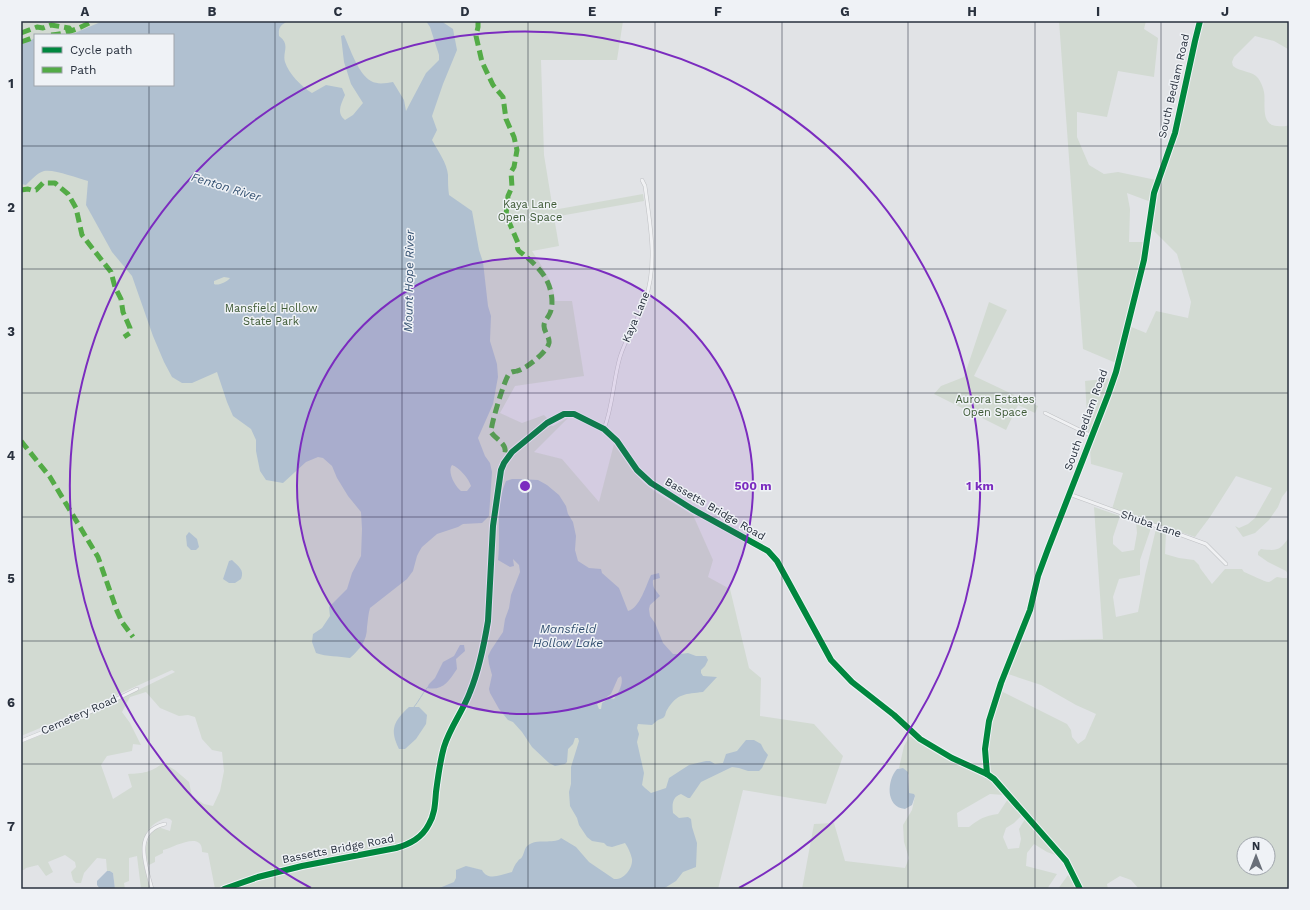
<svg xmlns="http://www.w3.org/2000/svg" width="1310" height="910" font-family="'Work Sans',sans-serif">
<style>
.green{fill:#d2dad2;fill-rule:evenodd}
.water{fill:#b0c0d0;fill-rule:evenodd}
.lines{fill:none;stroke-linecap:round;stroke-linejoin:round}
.stream{stroke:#b0c0d0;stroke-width:1}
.minor-casing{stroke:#bfc1c4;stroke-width:4}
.tertiary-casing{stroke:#bfc1c4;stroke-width:5}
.minor{stroke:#f0f1f3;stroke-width:3}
.tertiary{stroke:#f0f1f3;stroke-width:4}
.quiet{stroke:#53ab46;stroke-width:5;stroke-dasharray:10 5;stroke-linecap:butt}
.cycleway-casing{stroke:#eff2f6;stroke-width:8}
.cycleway{stroke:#00873e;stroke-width:6}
.grid{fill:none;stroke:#29313e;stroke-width:1;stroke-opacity:0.55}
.ring{fill:none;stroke:#7b2cbf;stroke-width:2}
.labels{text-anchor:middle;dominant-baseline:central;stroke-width:3;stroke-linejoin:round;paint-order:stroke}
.street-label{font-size:11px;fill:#29313e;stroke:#eff2f6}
.park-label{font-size:11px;fill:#3e5a36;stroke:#eff2f6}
.water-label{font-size:12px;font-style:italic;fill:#345171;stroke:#eff2f6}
.centre{fill:#7b2cbf;stroke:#eff2f6;stroke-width:2}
.ring-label{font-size:12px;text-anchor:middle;font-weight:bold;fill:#7b2cbf;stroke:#eff2f6;stroke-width:3;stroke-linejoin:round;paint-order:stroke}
.neatline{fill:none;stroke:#29313e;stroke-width:1.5}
.grid-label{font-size:13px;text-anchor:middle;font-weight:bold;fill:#29313e}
</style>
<rect width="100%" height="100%" fill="#e1e3e6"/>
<!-- green -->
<g class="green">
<path d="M21,21h602l-6,39h-76l3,95 9,55 90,-16 1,7 -90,16 5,29 -27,5c10,16 22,31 23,50h17l12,75 -69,10 -15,27 22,10 22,-8 3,3 -6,5 12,3 16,-9 -35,35 28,7 37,43 15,-58 18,26 12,13 13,10 36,22 20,45 -5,17 22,12 19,79 12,10 -1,38 54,8 29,32 -17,48 -83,-14 -25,99h-503l-7,-36 -6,-1c1,-22 -28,-5 -39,-2v3l-8,4v5l-6,3c-6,-14 -3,-24 5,-36l7,-1 9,3 2,-10 -2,-2 -4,-1c-34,12 -23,45 -16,71h-9l-4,-33 -8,2v23l-5,2 1,6h-10l-2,-16 -3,-2h-3l-1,-12 -9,-1 -13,15 -3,10h-5l-3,-3 -2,-8 5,-5 -1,-5 -10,-7 -17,7 5,10 -7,4 -8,-11 -12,3 -2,2h-3v-127l48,-19 106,-52 -3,-2 -86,39 -65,27zM35,35h138v50h-138zM146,692l14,16 19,8 9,-1 7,2 7,22 10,11 10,2 2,19 -4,20 -7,15 -9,-2 -12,-8 -3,-14 -14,-12 -12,-7c-13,10 -19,10 -35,11l4,13 -19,12 -12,-34 6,-9 25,-5 1,-7 8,1 -11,-22 -8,-11 8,-15z"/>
<path d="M1059,21h87l-2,8 14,9 -4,39 -36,-6 -11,46 -30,-5v25l12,28 15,9 14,-2 38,8 -5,22 -24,-9 3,16 -1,33h15l-3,21 -25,100 -33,-14z"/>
<path d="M1202,21h87v34l-1,-6 -14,-8 -19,-5 -21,21 -2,5 1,4c7,6 20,5 25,12 3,4 5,9 6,14 2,11 -4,33 13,34 4,0 8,1 12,-1v363l-7,9 -4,10 -9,13 -14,13 -12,4 -8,-11 4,2 9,-4 7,-6 17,-30 -36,-12 -26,41 -15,20 -83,-28 11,-36 -32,-9 -1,-15 21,-55 18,-68 17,7 10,-22 32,7 3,-16 -14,-48 -26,-26 7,-34 20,-65z"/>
<path d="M989,302l18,8 -33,66 64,30 -3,7 -17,-8 -12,25 -72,-36 7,-8 23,-9z"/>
<path d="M1113,378l-21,56 -4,-1 -3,-52z"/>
<path d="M1094,507l26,9 -7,21v7l9,8 12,-2 3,-17 -1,-11 15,6 -11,32v15l-21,4 -6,18 3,20 22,-5 7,-37 11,-46 10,3 -1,22 14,4 15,2 5,5 1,3 12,16 13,-15h17l2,3c6,2 20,10 25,10 3,-1 5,-4 8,-5l6,1h4l1,-4 -2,-3 -18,-9 -10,-7v-3l3,-3c16,2 19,2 28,-12v352h-150l-8,-9 -11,-4 -13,8 1,5h-25l-11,-22 -6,-9 -72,-81c-16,-24 -1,-61 7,-86l66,33 4,6 1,7 6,7 7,-5 11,-25 -20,-9 -35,-20 -33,-11 12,-33 83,-2zM1244,844h24v24h-24z"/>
<path d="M913,736l26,17 41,20 14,10 10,12 -14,-1 -33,19 1,14h11c10,-8 15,-11 29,-13l10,-15 14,16 -8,8 -8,5 -3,9 5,12 11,-1 2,-9 -2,-10 6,-10 33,37 -11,-4 -13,-8 -7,9 -1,13 31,8 -10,15h-245l12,-65 20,-1 11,38 60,7 4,-10 -5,-16 -1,-17 9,-15 3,-14 -6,-3v-18l-6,-7h-4l5,-22 5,-9z"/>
<path d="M1068,875l5,4 5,10h-20z"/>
</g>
<!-- water -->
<g class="water">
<path d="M103,21h185c-7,4 -10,6 -9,15 12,9 3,16 6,26 4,12 16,24 27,31l14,-8 16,3 3,7c-4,9 -9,18 0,25l8,-5 10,-12 -12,-19 -7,-22 -3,-26 3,-1c6,13 14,39 27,46 7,4 15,2 22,1l11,18 2,11 20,-38 13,-13v-5l-9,-28 -4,-6h15l12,8 4,21 -14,34 -11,32 5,14 -5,10c6,11 15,23 16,35 0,7 0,13 1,20l23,16 7,39 4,12 5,44 3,10 -1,25 7,23 1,13 -5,27 -15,34 7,18 5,7 2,9 -3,44 -7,7 -19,1 -5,3 -21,7 -15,13 -3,5 -2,4 -4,15 -6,8 -37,29c-2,7 -2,12 -3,19 0,14 -7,22 -17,31 -11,-2 -23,-1 -34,-5l-4,-11 1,-8 9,-6 8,-12 -1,-9 18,-18 5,-16 9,-17 1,-27 -1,-17 -13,-16 -11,-18 -5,-12 -9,-8 -5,-1 -12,5 -23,21 -17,-3 -6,-9 -4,-20v-11l-5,-11 -18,-13 -6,-14 -10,-30 -25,11h-10l-10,-6 -8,-15 -11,-26 -21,-60 -20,-24 -26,-47 2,-24c-11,-3 -34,-12 -44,-10 -7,2 -13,9 -18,14l-5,-1v-139l14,-7v47h138v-50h-103zM224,277l6,1c-3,4 -12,8 -16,6v-3zM452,465c7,2 17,14 19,21l-4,5h-6c-6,-5 -14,-19 -9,-26z"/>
<path d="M520,479l18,1 9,5 12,10 7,11 2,8 5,8 3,14 -1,14 3,11 11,7 12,1 1,4 17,15 9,23c12,-3 18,-26 23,-36l8,-2 1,5 -7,2c-1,9 4,11 7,16l-10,9 -1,4 1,7 5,7 8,20 10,11h7l8,-1 8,3h10l2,4 -3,6 -4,4v3l2,3 14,1 -14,15c-17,2 -26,1 -36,18 -2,3 -1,6 -4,8l-5,2 -6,5 -14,-1 -1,4 2,6 -2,8 7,31 -2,12 3,3 6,5 15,-5 3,-10 20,-13 17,-4h4l5,3 8,-1 3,-9 11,-3 9,-11h8l7,4 3,6 4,5 -6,13 -3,3h-11l-9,-3 -7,-1 -31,15 -11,16h-2l-7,-4c-9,3 -9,11 -8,19l6,5 9,-1 3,2 1,8 5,16 -1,24 -13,5 -7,9 -13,8h-226l17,-7 2,-4v-8l10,-4 16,4c6,12 20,4 30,2 1,-3 3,-8 6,-11 2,-3 2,-1 4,-4 3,-5 2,-10 8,-13 8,-5 27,0 31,-6l15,9 13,15 25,17c10,1 19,-11 18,-20 -1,-5 -4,-12 -7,-16l-13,4 -5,-1 -3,-3 -12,-2 -5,-4 -8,-12 -2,-7 -7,-12 -1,-14 2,-8v-17l8,-26 -1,-3h-3l-2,6 -5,5 -1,13 -2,2 -10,2 -6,-3 -17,-16 -10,-15 -9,-10 -5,-2 -9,-11 -9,-16 -1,-4 3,-14 -3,-11 -1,-8 3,-6 12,-18 2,-13 4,-11 2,-13 9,-23 -1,-7 -6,-6 1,7 -4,1 -12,-7c3,-26 -3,-54 8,-79l6,-2zM621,676c3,8 -3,17 -7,23l-4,-1 -8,5 -1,6h-2l-2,-5 14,-10 7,-16z"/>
<path d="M189,532l8,7 2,8 -3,3h-5l-4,-4 -1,-10z"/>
<path d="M232,560c6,6 13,10 9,19l-6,4h-6l-6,-4 6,-18z"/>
<path d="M460,645h4l1,6 -9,8 1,10c-8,12 -14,22 -30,19l2,-4 6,-6 8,-16 11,-6z"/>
<path d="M409,707h10l8,8 -1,9 -10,15 -11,10h-6c-10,-20 -5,-28 10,-42z"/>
<path d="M903,768l5,4 1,21 5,1 1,2 -3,9 -7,4c-20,-2 -18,-29 -8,-40z"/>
<path d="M107,871h3l3,2 2,16h-15l-3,-4v-4z"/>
</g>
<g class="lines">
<!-- stream -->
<path class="stream" d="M414,707c5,-6 8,-13 13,-19"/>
<!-- minor casing -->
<g class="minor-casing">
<g id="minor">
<path d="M1045,413l47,23"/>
<path d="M604,429c9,-23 9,-48 16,-72 6,-20 18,-37 25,-56 13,-37 5,-77 0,-115l-3,-6"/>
<path d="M1069,494l137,50 20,20"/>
<path d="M21,741l57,-23 59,-29"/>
<path d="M987,774l-2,-25 4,-28 12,-38 29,-73 8,-34 10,-27 60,-154 8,-23 28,-112 10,-67 21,-60 20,-92 5,-20"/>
<path d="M152,889c-6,-23 -20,-58 13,-65"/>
</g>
</g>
<!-- tertiary casing -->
<g class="tertiary-casing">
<path id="tertiary" d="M224,889l34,-12 44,-11 94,-18c14,-4 26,-10 33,-24 6,-10 6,-21 7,-32 2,-15 4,-31 8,-45 6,-20 19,-36 26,-55 9,-22 14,-47 18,-71l5,-95 8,-56 3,-7 8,-11 35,-29 17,-9h10l30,15 13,12 20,29 14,13 41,26 76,42 9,10 54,99 21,22 42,33 26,24 32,19 35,16 7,5 72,82 14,28"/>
</g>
<!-- minor -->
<use href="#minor" class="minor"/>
<!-- tertiary -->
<use href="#tertiary" class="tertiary"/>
<!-- quiet -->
<g class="quiet">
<path d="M478,21v6l-2,9 6,26 11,23 10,12 3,22 8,18 3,13 -3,17 -3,5 1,15 -4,9 -2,19 12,28c-1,3 -1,6 1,8 1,1 4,3 5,4 9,7 20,18 24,28 4,9 6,24 1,32 -2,4 -5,6 -5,11 0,6 6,11 5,17 -2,9 -23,26 -32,28 -3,1 -5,0 -8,3 -4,4 -18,50 -18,58 5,8 16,11 14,21l3,4"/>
<path d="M21,33l16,-6 6,1 8,-3 18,3 2,3"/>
<path d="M51,35c15,-1 29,-7 42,-14"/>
<path d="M21,42l14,-5"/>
<path d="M21,190l7,-1 3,1h5l7,-7h12l13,11 8,14 6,27 29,37 4,15 6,12 2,13 7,16v5l-6,4"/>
<path d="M21,441l29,36 48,80 19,54 5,11 11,15"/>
</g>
<!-- cycleway casing -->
<g class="cycleway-casing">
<g id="cycleway">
<path d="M987,774l-2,-25 4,-28 12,-38 29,-73 8,-34 10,-27 60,-154 8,-23 28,-112 10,-67 21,-60 20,-92 5,-20"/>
<path d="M224,889l34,-12 44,-11 94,-18c14,-4 26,-10 33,-24 6,-10 6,-21 7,-32 2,-15 4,-31 8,-45 6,-20 19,-36 26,-55 9,-22 14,-47 18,-71l5,-95 8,-56 3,-7 8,-11 35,-29 17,-9h10l30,15 13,12 20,29 14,13 41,26 76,42 9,10 54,99 21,22 42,33 26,24 32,19 35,16 7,5 72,82 14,28"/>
</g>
</g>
<!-- cycleway -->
<use href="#cycleway" class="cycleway"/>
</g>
<!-- grid -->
<path class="grid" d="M149,21v14M275,21v868M402,21v868M528,21v868M655,21v868M782,21v868M908,21v868M1035,21v868M1161,21v868M149,85v804M21,146h1268M21,269h1268M21,393h1268M21,517h1268M21,641h1268M21,764h1268"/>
<!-- distance rings -->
<circle cx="525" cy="486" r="228" fill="#7b2cbf" fill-opacity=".12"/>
<g class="ring">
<circle cx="525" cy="486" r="228"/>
<path d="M311 888A455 455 0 1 1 739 888"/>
</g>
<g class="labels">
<!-- street labels -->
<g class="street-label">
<text transform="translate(1174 86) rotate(-77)">South Bedlam Road</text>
<text transform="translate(636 317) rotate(-67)">Kaya Lane</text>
<text transform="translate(1086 420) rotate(-70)">South Bedlam Road</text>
<text transform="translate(715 509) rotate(30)">Bassetts Bridge Road</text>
<text transform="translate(1151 524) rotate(19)">Shuba Lane</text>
<text transform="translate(79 715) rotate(-24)">Cemetery Road</text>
<text transform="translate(338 849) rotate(-11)">Bassetts Bridge Road</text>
</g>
<!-- park labels -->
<g class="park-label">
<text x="530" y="204">Kaya Lane<tspan x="530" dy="13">Open Space</tspan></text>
<text x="271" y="308">Mansfield Hollow<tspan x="271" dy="13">State Park</tspan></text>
<text x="995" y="399">Aurora Estates<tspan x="995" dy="13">Open Space</tspan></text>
</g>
<!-- water labels -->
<g class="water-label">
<text transform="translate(226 187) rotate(17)">Fenton River</text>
<text transform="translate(409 281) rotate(-89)">Mount Hope River</text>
<text x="568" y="629">Mansfield<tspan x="568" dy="14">Hollow Lake</tspan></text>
</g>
</g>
<circle cx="525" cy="486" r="6" class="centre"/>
<g class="ring-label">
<text x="753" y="490">500 m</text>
<text x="980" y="490">1 km</text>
</g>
<!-- border -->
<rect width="1310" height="910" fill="none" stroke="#eff2f6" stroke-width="44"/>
<!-- legend -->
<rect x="34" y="34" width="140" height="52" fill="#eff2f6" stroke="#a0a5ac"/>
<rect x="42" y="47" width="20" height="6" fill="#00873e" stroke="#a0a5ac"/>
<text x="70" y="54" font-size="12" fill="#29313e">Cycle path</text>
<rect x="42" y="67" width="20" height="6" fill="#53ab46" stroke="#a0a5ac"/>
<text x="70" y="74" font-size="12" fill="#29313e">Path</text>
<!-- north arrow -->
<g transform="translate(1256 856)"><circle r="19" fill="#eff2f6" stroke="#a0a5ac"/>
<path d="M0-3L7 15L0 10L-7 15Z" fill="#696f79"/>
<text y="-6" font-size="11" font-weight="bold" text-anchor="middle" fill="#29313e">N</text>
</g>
<rect x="22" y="22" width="1266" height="866" class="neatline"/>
<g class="grid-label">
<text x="85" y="16">A</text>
<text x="212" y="16">B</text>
<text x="338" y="16">C</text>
<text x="465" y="16">D</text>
<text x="592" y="16">E</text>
<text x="718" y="16">F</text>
<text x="845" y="16">G</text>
<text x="972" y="16">H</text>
<text x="1098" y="16">I</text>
<text x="1225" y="16">J</text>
<text x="11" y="88">1</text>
<text x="11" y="212">2</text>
<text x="11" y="336">3</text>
<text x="11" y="460">4</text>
<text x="11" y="583">5</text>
<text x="11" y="707">6</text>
<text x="11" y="831">7</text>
</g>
</svg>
